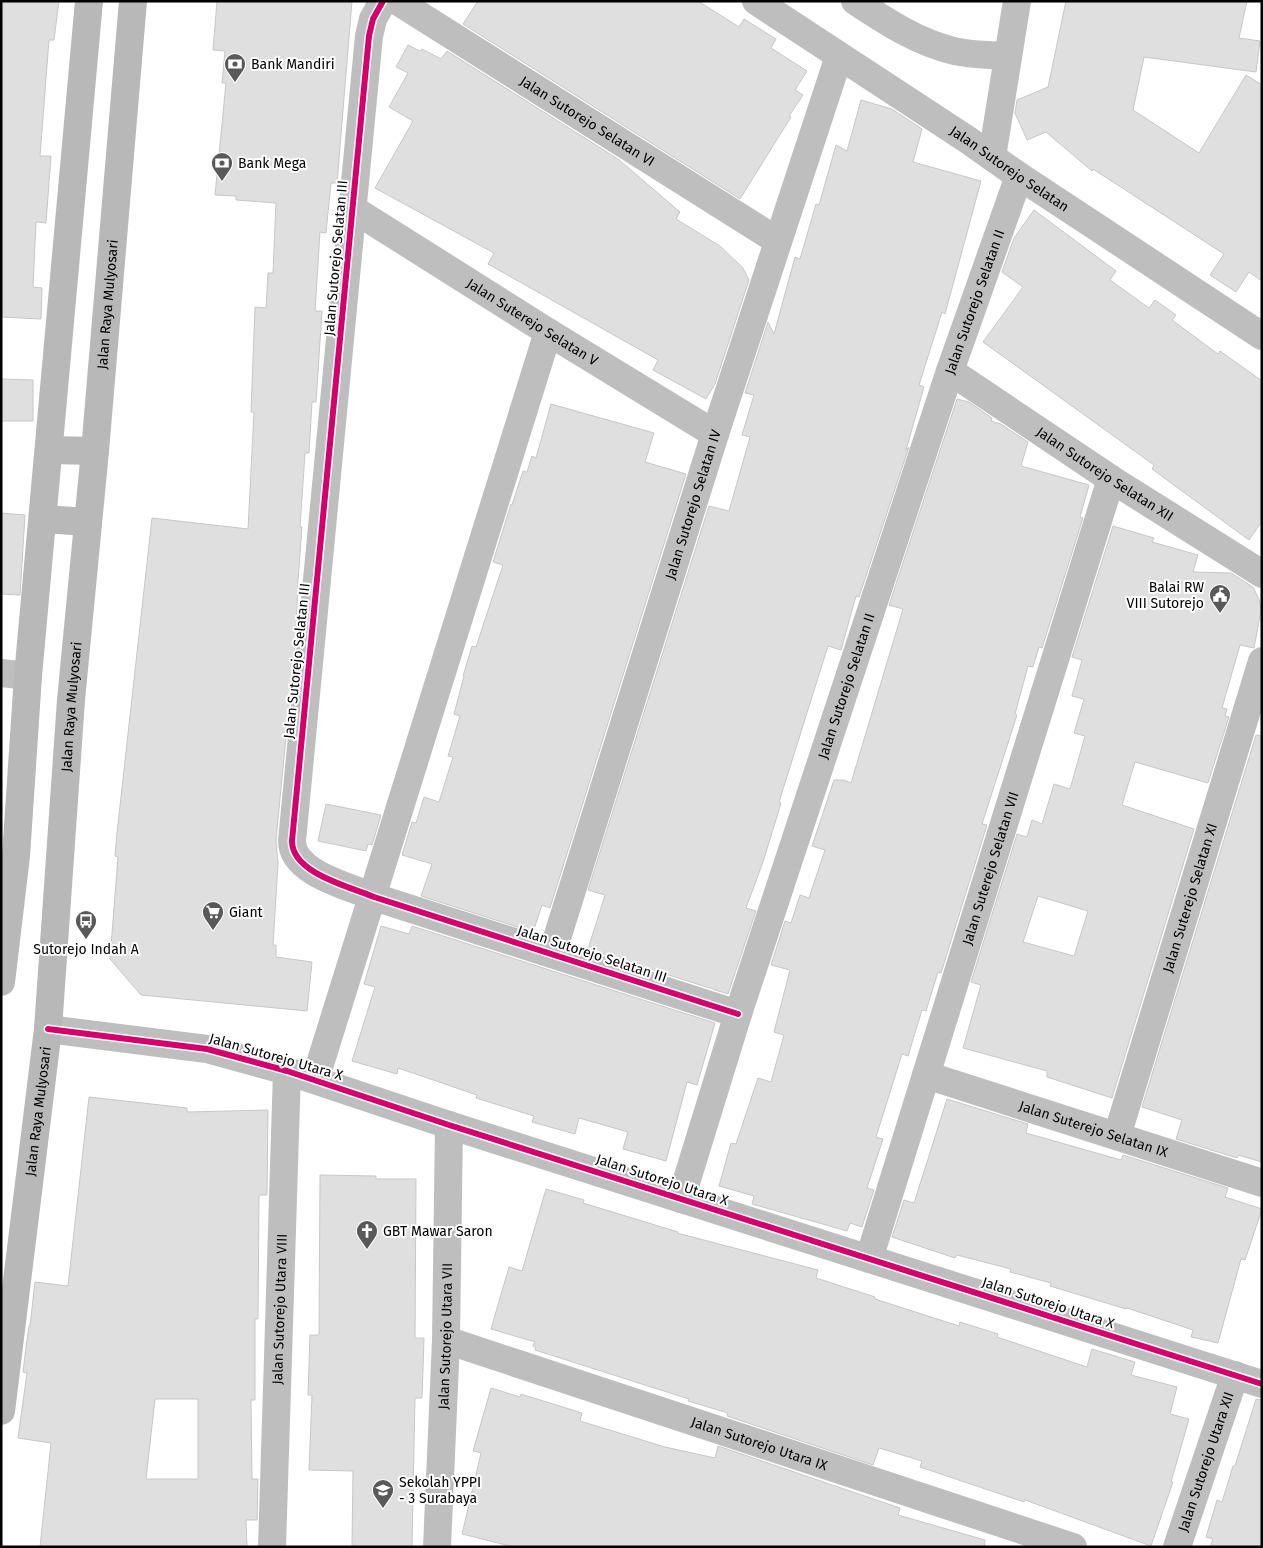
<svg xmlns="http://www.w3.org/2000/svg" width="1263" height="1548" font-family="'Fira Sans',sans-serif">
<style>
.building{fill:#dfdfdf;stroke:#c7c7c7;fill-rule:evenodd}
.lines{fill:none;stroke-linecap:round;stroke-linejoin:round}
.minor{stroke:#bebebe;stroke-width:28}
.secondary{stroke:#b8b8b8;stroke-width:28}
.cycleway-casing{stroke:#fff;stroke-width:9}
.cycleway{stroke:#d6006c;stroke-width:6}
.labels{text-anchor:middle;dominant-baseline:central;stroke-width:4;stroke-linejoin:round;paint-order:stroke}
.poi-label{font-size:14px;fill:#000;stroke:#fff;text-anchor:start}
.street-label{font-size:14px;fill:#000;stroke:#fff}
</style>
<rect width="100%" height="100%" fill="#fff"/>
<!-- building -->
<g class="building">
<path d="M1,1h58l-5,39h-5l-9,116h11l-5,67 -10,-1 -3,65 9,1 -1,31 -40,-2z"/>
<path d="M217,1h135l-15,182h-6l-5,50 -6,-1 -5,79h7l-6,91h-4l-3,51h-4l-5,74h2l-4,54 -2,53 -20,206 2,23 -5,82h3v12l36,5 -5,49 -166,-16 -31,-36 8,-102 -3,-1 2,-23 35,-315 96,11 6,-117h-3l4,-105 11,1 2,-35h5l3,-70 -40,-3v-4l-21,-1 11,-112h-4l3,-32 -12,-1z"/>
<path d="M478,1h220l41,26 5,-8 32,20 -5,9 36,23 -12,19 8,5 -14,21 2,1 -51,82 -277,-175z"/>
<path d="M1066,1h181l-8,37 21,3 -4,31 -112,-15 -11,53 66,43 47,-78 16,10v196l-13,-9 -13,20 -26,-17 14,-21 -131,-85 -1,2 -46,-39 -19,8 -12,-27 2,-13 31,-13z"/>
<path d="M408,45l12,6 2,-2 19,10 6,-8 171,108 62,53 -4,7 44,27 23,22 6,12 -34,104 -9,15 -53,-29 5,-10 -170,-96 6,-11 -119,-65 38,-67 -24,-14 19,-34 -12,-6z"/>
<path d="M861,100l31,9 30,20 -9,33 68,19 -36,133 -3,-2 -23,73 5,2 -18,63 3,-3 -50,150 -3,-1 -15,54 -13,-4 -49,156 2,1 -18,59 -17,46 10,3 -28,83 -140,-45 17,-54 -17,-5 121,-384 20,5 21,-74 -8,-2 12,-40 -9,-2 23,-71 6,12 21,-77 5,2 16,-55 3,1 17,-60 11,6z"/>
<path d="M1034,210l82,61 -6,9 39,28 6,-8 21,15 -4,5 46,34 2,-3 42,30v140l-13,19 -97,-71 2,-4 -171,-123 40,-55 -21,-15 12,-34z"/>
<path d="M1,379l32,1v41h-32z"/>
<path d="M957,399l12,3 23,16 -1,3 10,3 27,18 -7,24 68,19 -9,32 3,1 -41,130 -3,-1 -6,20 -5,-1 -13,48 2,1 -35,109 5,1 -46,148 -3,-1 -12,39 -4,-1 -14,46 -6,-2 -26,83 7,2 -16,49 7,2 -12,37 -12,-4 -3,8 -95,-27 2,-8 -35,-10 12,-43 5,1 22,-66 13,4 13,-47 -10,-3 16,-62 -19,-5 14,-44 6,2 9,-28 9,3 16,-48 -13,-4 22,-66h10l7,3 52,-174 -14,-4z"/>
<path d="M551,404l103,29 -9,29 41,12 -136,434 -8,-3 -9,27 -112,-36 11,-32 -30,-9 10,-33 4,1 8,-26 15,5 14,-45 -5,-1 12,-40 -6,-2 10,-38h-1l9,-30 4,1 27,-82 -10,-3 18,-58 1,1 11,-34 4,1 5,-16 4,2z"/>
<path d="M1,513l24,2 -5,80 -19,-1z"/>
<path d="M1113,526l41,12 -2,4 46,13 -5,17 38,1 22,14 6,12 2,11 -7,38 -14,-3 -18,63 5,1 -2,7 4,1 -21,66 -73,-21 -13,43 72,24 -82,269 -65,-21v-6l-84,-23 18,-63 -10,-3 46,-148 10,3 5,-17 10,4 12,-40 16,5 15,-53 -11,-3 10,-34 -12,-3 10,-36 -10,-3zM1038,896l50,15 -14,45 -51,-14z"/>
<path d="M1256,735l6,1v426l-24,-7 -1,3 -61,-19 6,-19 -40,-13z"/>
<path d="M326,804l55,11 -9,30 -4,-1 -2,7 -48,-10z"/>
<path d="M381,926l28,8 3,-8 303,97 -18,62 -10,-3 -21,79 -43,-12 5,-17 -49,-14 -4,16 -43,-12 2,-6 -58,-18 1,-3 -79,-27 -1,6 -45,-13 23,-74 -11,-3z"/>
<path d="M89,1097l98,11v4l81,-2 -1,85h-8l-1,124h-3v81h-4l1,79h6l-1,41h-11l1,27h-207l11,-104 -33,-5 9,-65 -4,-1 3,-25 3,-21h1l5,-44 33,4zM155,1399h43v80h-52z"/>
<path d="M947,1099l81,25 -2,9 95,27 2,-5 105,33 -3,9 37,12 -17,51 -4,-1 -23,84 -27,-6 2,-7 -66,-22 -1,1 -76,-23 1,-3 -41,-11 1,-3 -54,-14 -2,3 -63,-21 12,-37 10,3z"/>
<path d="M320,1175l56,1v3h40l-1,159h9l-2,60h-7l-3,149h-60l1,-76 -44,-1 3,-75h-4l2,-60h9z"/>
<path d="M546,1189l38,11 -1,3 95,29 -1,1 141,37 -2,8 59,19v2l84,27 1,-4 38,12 -1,3 90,30 5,-18 43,13 -4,13 46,12 -7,27 19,5 -18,63h2l-22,64 -126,-46 -1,2 -104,-35 2,-6 -43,-13 -6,17 -146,-49 1,-3 -40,-12 1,-2 -154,-49 1,-3 -3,-1 2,-4 -44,-13 18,-62 13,4z"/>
<path d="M491,1388l29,9 1,-3 61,19 -2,8 85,26 50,11 3,-12 182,62 -2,7 87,25 -1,7h-470l-52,-13 19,-81 -8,-2z"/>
<path d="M1256,1399l6,1v147h-52l3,-8 -7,-2 11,-37 5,2 11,-36h2z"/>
</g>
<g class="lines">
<!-- minor -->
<g class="minor">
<path d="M383,1l-10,18 -4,17 -77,805c0,32 56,45 82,56l364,117"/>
<path id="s1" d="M397,1l381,240"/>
<path id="s2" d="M756,1l212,139 51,36 243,160"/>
<path d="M855,1c32,21 62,41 99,50 17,4 36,4 54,5"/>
<path d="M992,157l25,-156"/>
<path id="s3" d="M353,209l195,123 167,102"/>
<path id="s4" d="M950,371l161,108 151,95"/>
<path d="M1,673l27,3"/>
<path id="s5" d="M552,954l163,-520 124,-378"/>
<path d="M48,1029l159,20 80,22 162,54 813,259"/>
<path id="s6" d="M926,1075l336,108"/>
<path d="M315,1080l233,-748"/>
<path id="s7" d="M1117,1136l145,-475"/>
<path id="s8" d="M681,1199l57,-185 212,-643 69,-195"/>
<path id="s9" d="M869,1259l242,-780"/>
<path id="s10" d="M446,1340l627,207"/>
<path id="s11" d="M272,1547l15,-476"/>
<path id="s12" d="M437,1547l9,-207 3,-215"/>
<path id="s13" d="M1177,1547l58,-172"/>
</g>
<!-- secondary -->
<g class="secondary">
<path d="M49,450l46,1"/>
<path d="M43,519l45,3"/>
<path d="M1,982l15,-126 12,-180 61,-675"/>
<path id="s14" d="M1,1411l47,-382 23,-329 24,-249 38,-450"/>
</g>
<!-- cycleway casing -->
<g class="cycleway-casing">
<g id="cycleway">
<path d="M383,1l-10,18 -4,17 -77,805c0,32 56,45 82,56l364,117"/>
<path d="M48,1029l159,20 80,22 162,54 813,259"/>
</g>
</g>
<!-- cycleway -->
<use href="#cycleway" class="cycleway"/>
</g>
<!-- icons -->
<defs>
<g id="bank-pin" transform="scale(1.125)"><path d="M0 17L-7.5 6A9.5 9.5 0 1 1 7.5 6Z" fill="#595959" stroke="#fff"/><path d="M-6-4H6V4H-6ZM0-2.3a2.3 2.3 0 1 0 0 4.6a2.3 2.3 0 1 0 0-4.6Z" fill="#fff"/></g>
<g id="civic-pin" transform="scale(1.125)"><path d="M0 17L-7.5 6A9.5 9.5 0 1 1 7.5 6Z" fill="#595959" stroke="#fff"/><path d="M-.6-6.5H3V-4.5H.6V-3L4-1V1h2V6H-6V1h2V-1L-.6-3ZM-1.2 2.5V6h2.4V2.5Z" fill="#fff"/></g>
<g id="supermarket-pin" transform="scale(1.125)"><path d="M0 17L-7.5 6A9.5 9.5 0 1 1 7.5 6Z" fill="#595959" stroke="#fff"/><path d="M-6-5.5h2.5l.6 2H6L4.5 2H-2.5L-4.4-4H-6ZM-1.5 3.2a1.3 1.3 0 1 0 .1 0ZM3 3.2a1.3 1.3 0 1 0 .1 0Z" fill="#fff"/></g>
<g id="bus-pin" transform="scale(1.125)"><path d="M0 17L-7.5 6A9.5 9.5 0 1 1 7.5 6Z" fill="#595959" stroke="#fff"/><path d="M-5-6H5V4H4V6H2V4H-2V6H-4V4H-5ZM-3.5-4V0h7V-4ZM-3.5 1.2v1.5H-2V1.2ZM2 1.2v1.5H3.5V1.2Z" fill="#fff"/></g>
<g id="church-pin" transform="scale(1.125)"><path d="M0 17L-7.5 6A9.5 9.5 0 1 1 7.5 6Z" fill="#595959" stroke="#fff"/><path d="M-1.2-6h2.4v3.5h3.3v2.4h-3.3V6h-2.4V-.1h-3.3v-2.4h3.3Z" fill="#fff"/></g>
<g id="school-pin" transform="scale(1.125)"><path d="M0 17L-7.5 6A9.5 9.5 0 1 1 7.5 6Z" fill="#595959" stroke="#fff"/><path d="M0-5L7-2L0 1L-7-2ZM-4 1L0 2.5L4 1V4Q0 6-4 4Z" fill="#fff"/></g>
</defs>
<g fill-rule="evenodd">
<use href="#bank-pin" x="235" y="64"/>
<use href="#bank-pin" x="222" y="163"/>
<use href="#civic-pin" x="1220" y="595"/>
<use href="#supermarket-pin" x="213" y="912"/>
<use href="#bus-pin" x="86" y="921"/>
<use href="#church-pin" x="367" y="1231"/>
<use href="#school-pin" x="383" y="1490"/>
</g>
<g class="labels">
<!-- poi labels -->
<g class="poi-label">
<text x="251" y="64">Bank Mandiri</text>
<text x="238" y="163">Bank Mega</text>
<text x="1204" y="587" text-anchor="end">Balai RW<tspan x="1204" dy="16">VIII Sutorejo</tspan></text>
<text x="229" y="912">Giant</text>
<text x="86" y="949" text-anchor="middle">Sutorejo Indah A</text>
<text x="383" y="1231">GBT Mawar Saron</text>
<text x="399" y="1482">Sekolah YPPI<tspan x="399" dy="16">- 3 Surabaya</tspan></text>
</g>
<!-- street labels -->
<g class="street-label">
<text stroke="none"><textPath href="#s1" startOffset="225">Jalan Sutorejo Selatan VI</textPath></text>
<text stroke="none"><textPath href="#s2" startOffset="304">Jalan Sutorejo Selatan</textPath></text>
<text transform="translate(336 258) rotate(-85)">Jalan Sutorejo Selatan III</text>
<text stroke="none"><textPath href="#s8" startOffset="944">Jalan Sutorejo Selatan II</textPath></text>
<text stroke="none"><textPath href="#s14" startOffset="1112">Jalan Raya Mulyosari</textPath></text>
<text stroke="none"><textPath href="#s3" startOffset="212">Jalan Suterejo Selatan V</textPath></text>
<text stroke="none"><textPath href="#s4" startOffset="186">Jalan Sutorejo Selatan XII</textPath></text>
<text stroke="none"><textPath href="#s5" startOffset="471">Jalan Sutorejo Selatan IV</textPath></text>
<text transform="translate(297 661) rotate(-84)">Jalan Sutorejo Selatan III</text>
<text stroke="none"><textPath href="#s8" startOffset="539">Jalan Sutorejo Selatan II</textPath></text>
<text stroke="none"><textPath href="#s14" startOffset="708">Jalan Raya Mulyosari</textPath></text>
<text stroke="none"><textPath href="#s9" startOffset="409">Jalan Suterejo Selatan VII</textPath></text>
<text stroke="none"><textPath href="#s7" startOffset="249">Jalan Suterejo Selatan XI</textPath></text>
<text transform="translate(592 954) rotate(18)">Jalan Sutorejo Selatan III</text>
<text transform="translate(276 1057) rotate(16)">Jalan Sutorejo Utara X</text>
<text stroke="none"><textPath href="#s14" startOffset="302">Jalan Raya Mulyosari</textPath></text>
<text stroke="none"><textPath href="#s6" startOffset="176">Jalan Suterejo Selatan IX</textPath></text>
<text transform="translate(662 1180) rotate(18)">Jalan Sutorejo Utara X</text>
<text transform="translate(1048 1303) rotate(18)">Jalan Sutorejo Utara X</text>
<text stroke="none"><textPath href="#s11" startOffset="238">Jalan Sutorejo Utara VIII</textPath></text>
<text stroke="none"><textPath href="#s12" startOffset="211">Jalan Sutorejo Utara VII</textPath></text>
<text stroke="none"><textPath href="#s10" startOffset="330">Jalan Sutorejo Utara IX</textPath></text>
<text stroke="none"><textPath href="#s13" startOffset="90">Jalan Sutorejo Utara XII</textPath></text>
</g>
</g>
<!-- border -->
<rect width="1263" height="1548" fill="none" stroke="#000000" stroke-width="5"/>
</svg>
